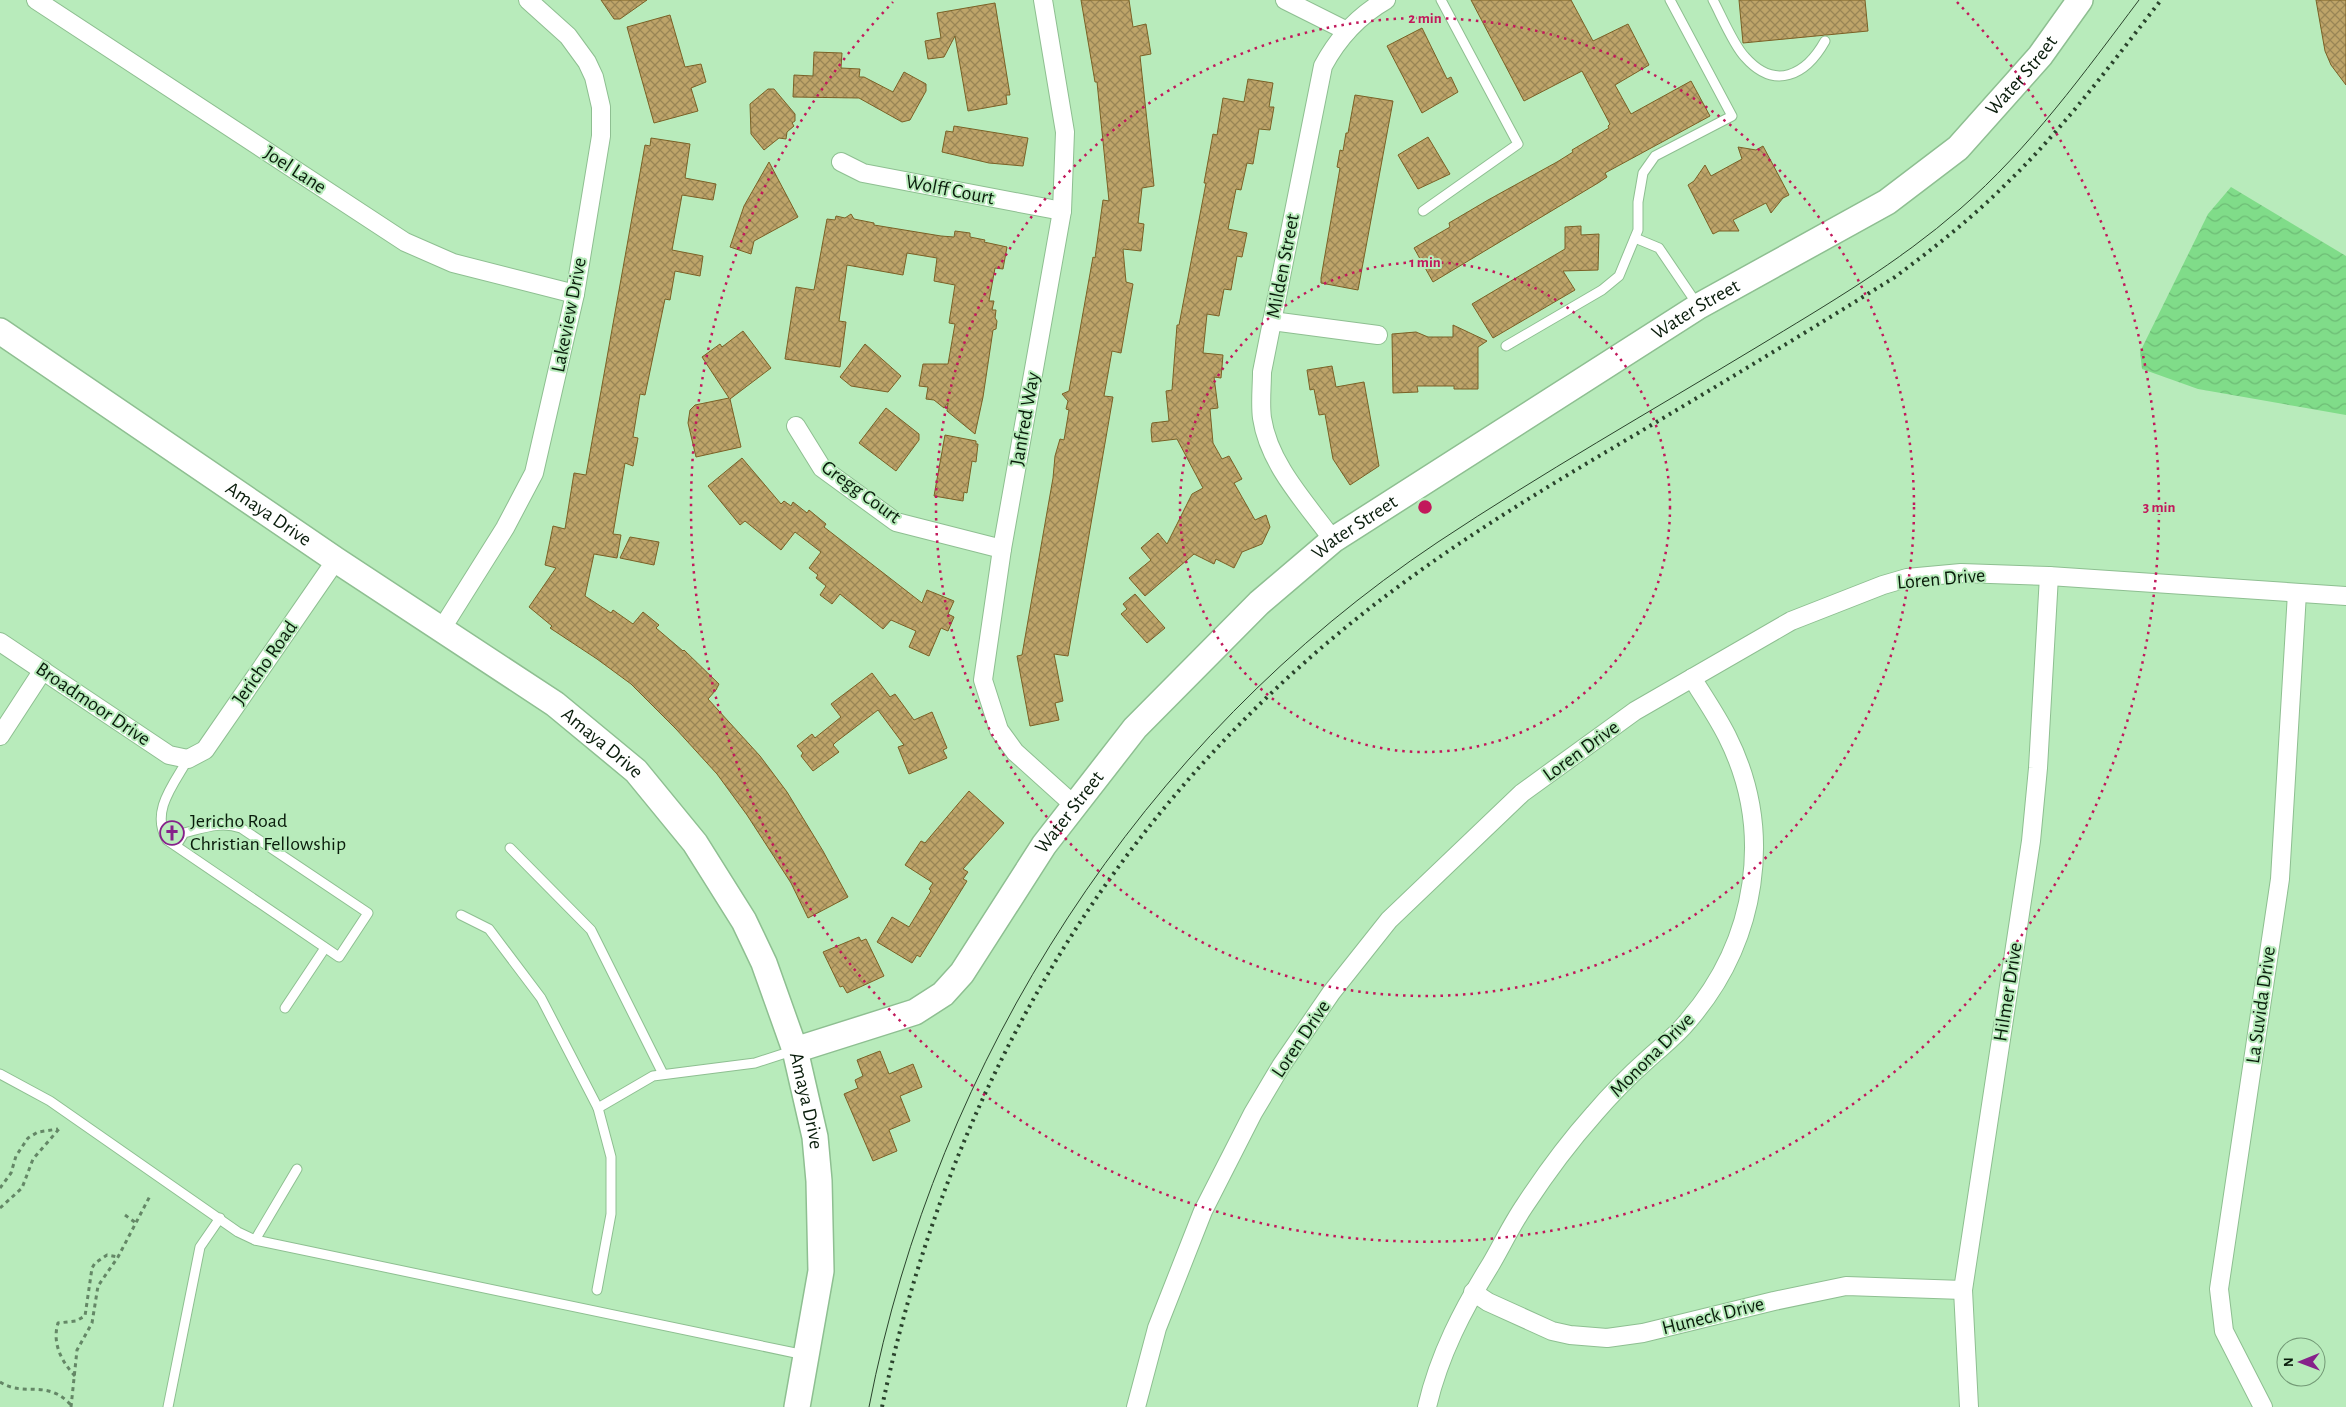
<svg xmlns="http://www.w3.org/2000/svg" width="2346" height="1407" font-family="'Alegreya Sans',sans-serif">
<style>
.water{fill:url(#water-waves)}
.building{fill:url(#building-cross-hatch);stroke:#7a6126}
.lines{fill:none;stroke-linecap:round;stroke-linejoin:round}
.lane-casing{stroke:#8ebf91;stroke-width:11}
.street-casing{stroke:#8ebf91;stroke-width:20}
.secondary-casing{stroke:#8ebf91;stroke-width:28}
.path{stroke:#648766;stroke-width:3;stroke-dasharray:4 4;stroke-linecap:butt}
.lane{stroke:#fff;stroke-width:9}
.street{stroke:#fff;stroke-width:18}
.secondary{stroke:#fff;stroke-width:25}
.tram{stroke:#2a432c;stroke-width:1}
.rail{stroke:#2a432c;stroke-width:4;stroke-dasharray:2.5 5;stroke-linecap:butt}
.ring{fill:none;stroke:#c2185b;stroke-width:2.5;stroke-dasharray:2.5 5}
.labels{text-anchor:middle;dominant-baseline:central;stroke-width:4;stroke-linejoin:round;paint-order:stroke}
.street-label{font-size:20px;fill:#091c0b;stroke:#b8ebbb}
.poi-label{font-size:20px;fill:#091c0b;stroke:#b8ebbb;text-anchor:start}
.centre{fill:#c2185b;stroke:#b8ebbb;stroke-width:2.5}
.ring-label{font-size:15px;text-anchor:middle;font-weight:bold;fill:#c2185b;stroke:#b8ebbb;stroke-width:4;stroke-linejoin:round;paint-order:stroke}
</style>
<defs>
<pattern id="water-waves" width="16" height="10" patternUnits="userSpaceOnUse" patternTransform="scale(1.25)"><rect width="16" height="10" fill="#80dc89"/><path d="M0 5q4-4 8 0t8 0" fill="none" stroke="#6dbc75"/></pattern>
<pattern id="building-cross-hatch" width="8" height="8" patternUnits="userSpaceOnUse" patternTransform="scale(1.25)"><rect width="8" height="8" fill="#bea469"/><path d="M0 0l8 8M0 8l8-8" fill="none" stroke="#998555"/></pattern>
</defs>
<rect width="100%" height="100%" fill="#b8ebbb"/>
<!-- water -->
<path class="water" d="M2231,187l115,69v159l-148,-26 -56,-20 -2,-17 68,-138z"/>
<!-- building -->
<g class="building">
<path d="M601,0h46l-27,19h-6z"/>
<path d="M1081,0h48l4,27 13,-3 5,30 -11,2 14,130 -12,2 -4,35 6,1 -3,27 -18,-2 3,33 7,2 -12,69 -9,-2 -8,45 9,1 -45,259 -14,-2 9,47 -8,2 4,17 -29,6 -13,-70 5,-1 31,-177 2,-22 5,-17 4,1 5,-30 -3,-1 2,-8 -6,-7 7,-3 24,-134 2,1 8,-58 6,1 -12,-119h-2z"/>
<path d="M1471,0h100l22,41 35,-17 21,41 -34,20 16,29 60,-33 19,35 -105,57 2,4 -9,6 -165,99 -19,-34 36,-21 -1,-4 39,-23 69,-38 16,-10 -1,-2 37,-22 -1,-2 2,-2 -28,-53 -58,30z"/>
<path d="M1739,0h126l3,31 -125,12z"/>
<path d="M2316,0h30v85l-15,-20 -6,-14z"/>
<path d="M995,3l15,92h-4l1,9 -39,7 -13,-75 -11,21 -16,2 -3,-18 16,-3 -4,-25z"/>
<path d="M670,15l15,52 16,-3 5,18 -15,6 7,23 -44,12 -27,-96z"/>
<path d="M1422,28l25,51 4,-2 7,15 -36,21 -35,-67z"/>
<path d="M814,52l28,1 -1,15 19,1 -1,8h5l29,15 11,-20 22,12v7l-16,29 -8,2 -43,-24 -66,-1 1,-22 19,1z"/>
<path d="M1248,79l25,4 -4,24h5l-4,23 -11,-1 -6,35 -6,-1 -6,27 -5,-1 -8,40 19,4 -5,24 -5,-1 -6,34 -7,-1 -5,27 -12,-2 -4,39 20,2 -2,23 -7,-1 4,31 -8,1 3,34 9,16 7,-3 13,23 -8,4 21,37 11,-5 4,12 -8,17 -20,8 -8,16 -18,-9 -2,5 -20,-10 -49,42 -16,-18 22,-18 -10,-12 17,-15 9,11 25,-50 11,-6 -26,-49 -25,3 -1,-12 1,-7 17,-2 -3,-30 6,-1 5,-65h2l27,-142h-2l9,-49 4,1 6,-37 21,4z"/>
<path d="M768,89h6l21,25v7l-3,2 2,3 -7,6 -1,7 -7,-1 -15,12 -13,-16 -1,-30z"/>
<path d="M1355,95l38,6 -35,189 -37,-7v-5l19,-110 -3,-1 3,-17 3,1 3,-18h2z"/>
<path d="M954,126l74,12 -5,28 -34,-3 -47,-11 4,-21 7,1z"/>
<path d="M1428,137l22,37 -32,15 -20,-34z"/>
<path d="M651,138l39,6 -5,34 31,6 -3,16 -31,-5 -10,55 31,6 -3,20 -25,-5 -5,29 -5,-1 -20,96 -5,-1 -7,43 5,1 -5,28 -8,-3 -12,71 8,1 -4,23 -23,-4 -9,42 26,17 2,-3 20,14 10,-12 16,13 -3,3 27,23 1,-1 35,34 -3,6 -8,9 52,57 27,36 36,59 25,46 -40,21 -17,-35 -44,-68 -30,-41 -41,-45 -45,-45 -34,-25 -47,-31 2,-2 -23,-19 27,-39 -11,-3 8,-39 12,3 9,-56 12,2 59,-330 5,1z"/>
<path d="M1763,146l26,49 -6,3 -12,15 -5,-10 -33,17 6,11h-20l-6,3 -25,-49 6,-4 11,-16 6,11 31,-17 -4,-12 18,3z"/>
<path d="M769,162l29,55 -44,24 -3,13 -21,-7 14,-41z"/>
<path d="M851,214l3,5 20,4v2l67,11 13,1 1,-6 15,2v4l15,3 -1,2 23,5 -4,22 -8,-1 -6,33h5l-2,9h4l-1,8 2,3 -1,8 -3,1 -10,67 -8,37 -28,-23 1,-8 -4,5 -10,-8 -8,-1 2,-12 -9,-1 4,-22h25l7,-40 -6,-1 6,-38 -21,-4 3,-23 -30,-5 -4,22 -56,-10 -8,56 7,1 -6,45 -55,-8 11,-72 18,3 13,-71 8,1 1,-4 9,2z"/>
<path d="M1581,226v9l18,-1 -1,36 -35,1 12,19 -82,48 -21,-34 93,-55v-22z"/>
<path d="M1453,325l34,16 -9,6v42h-24v-3h-37l1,6 -25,1 -1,-59 24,-2 12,5h25z"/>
<path d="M743,331l28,37 -41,31 11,48 -45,10 -8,-34 2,-13 5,-5 34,-7 -27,-41 18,-13 2,3z"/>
<path d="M865,344l36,32 -13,16 -37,-6 -11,-9z"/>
<path d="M1332,366l4,21 28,-5 15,84 -29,19 -17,-26 -8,-45 -6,1 -5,-26 -4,1 -3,-20z"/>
<path d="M886,408l33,26v6l-23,31 -37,-28z"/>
<path d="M945,435l31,6v3h2l-2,18 -4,-1 -5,32 -3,-1 -1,9 -29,-5z"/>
<path d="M742,458l39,46 3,-3 7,5 2,-4 14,11 2,-3 17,14 -2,3 98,76 5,-13 27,11 -6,13 6,3 -6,14 -7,-3 -12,28 -20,-9 7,-16 -25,-11 -8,9 -43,-35 -8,10 -12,-9 6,-9 -10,-8 2,-3 -9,-7 12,-16 -26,-20 -14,18 -36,-29 -5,4 -32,-39z"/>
<path d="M630,537l29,5 -5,23 -34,-7z"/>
<path d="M1135,594l30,34 -18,15 -26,-29 6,-5 -4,-5z"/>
<path d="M872,673l18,24 5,-3 19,26 18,-8 15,36 -4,2 4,8 -38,16 -11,-27 6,-2 -26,-35 -42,32 -3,3 6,7 -26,19 -12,-15 2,-3 -6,-7 15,-12 3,4 26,-21 -10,-13z"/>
<path d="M969,791l35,32 -41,46 5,3 -5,7 4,2 -47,76 -3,-2 -5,8 -35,-21 15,-25 17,10 22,-36 -2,-2 4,-6 -28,-18 16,-24 4,2z"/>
<path d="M859,937l2,4 5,-2 18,37 -37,17 -4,-7 -3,1 -17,-35z"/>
<path d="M880,1051l9,23 24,-10 9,23 -22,9 10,25 -21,9 8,21 -24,10 -29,-67 14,-6 -3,-8 8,-4 -6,-16z"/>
</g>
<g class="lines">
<!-- lane casing -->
<g class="lane-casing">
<g id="lane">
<path d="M1713,0c8,15 21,46 32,57 30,34 61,18 80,-16"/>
<path d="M1423,211l95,-67 -77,-144"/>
<path d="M1635,238l24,10 38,56"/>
<path d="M1506,346l96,-56 17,-14 19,-46v-28l5,-29 12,-17 77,-40 -62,-116"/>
<path d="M176,846l8,-13c20,-5 37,-12 57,-5l127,85 -29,44 -172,-117c-17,-29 7,-56 21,-81"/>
<path d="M510,848l81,82 72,144"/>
<path d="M461,915l28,14 52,69 57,110 55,-32 102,-13 40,-13"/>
<path d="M285,1008l40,-60"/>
<path d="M0,1074l50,27 188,131 17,8 550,115"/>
<path d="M255,1240l42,-71"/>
<path d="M597,1290l14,-76v-57l-13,-49"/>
<path d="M168,1407l32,-160 20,-29"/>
</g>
</g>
<!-- street casing -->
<g class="street-casing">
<g id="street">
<path d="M36,0l369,242 48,21 122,31"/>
<path d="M1043,0l22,132 -3,79 -60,338 -19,131 16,50 16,22 60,54"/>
<path d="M1285,0l62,31"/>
<path d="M841,162l22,11 199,38"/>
<path d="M1272,321l106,14"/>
<path d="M796,426l26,42 74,54 106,27"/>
<path d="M1333,540c-26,-36 -64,-75 -71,-122 -2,-15 0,-31 0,-46l61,-306c15,-28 35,-50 63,-66"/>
<path d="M441,630l64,-102 29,-55 41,-179 26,-158v-29l-7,-30 -7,-15 -19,-26 -40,-36"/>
<path d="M0,642l169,113 19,4 17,-9 131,-190"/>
<path d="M0,736l43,-66"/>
<path d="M1473,1292l15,10 64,29 18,4 37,3 36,-5 131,-32 72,-15 117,4"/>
<path d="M1136,1407l21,-79 46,-117 50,-98 28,-47 50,-73 58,-73 133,-127 113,-82 156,-90 92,-36 24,-7 54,-5 88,3 297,20"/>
<path d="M1427,1407c12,-52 36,-98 64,-143 11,-19 21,-40 34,-59 21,-32 44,-63 69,-91 17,-20 35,-38 54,-55 13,-12 28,-23 40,-38 69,-80 87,-190 39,-285 -10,-20 -23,-39 -35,-58"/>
<path d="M1969,1407l-6,-117 68,-449 7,-73 11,-192"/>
<path d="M2263,1407l-39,-76 -5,-42 61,-410 17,-286"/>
</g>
</g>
<!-- secondary casing -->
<g class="secondary-casing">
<g id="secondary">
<path id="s1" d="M0,331l336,229 219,144 81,67 59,72 49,78 20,42 31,87 20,87 4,44 2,90 -24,136"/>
<path id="s2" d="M795,1050l120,-38 28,-18 19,-21 82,-128 91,-117 124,-125 74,-63 366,-234 188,-104 71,-54 82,-92 40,-56"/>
</g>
</g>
<!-- path -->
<g class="path">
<path d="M0,1188l11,-15 5,-17 12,-18 10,-6 20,-3"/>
<path d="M0,1208l22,-20 11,-29 26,-30"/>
<path d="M125,1215l11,8"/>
<path d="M75,1376c-14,-15 -23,-33 -17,-53l18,-2 9,-5 7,-48 3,-5 12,-8 11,2"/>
<path d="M0,1382c25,16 46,-4 71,23"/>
<path d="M71,1407l6,-57 15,-27 6,-37 20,-29 33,-63"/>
</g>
<!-- lane -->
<use href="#lane" class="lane"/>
<!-- street -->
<use href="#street" class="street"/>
<!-- secondary -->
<use href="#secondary" class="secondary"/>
<!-- tram -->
<path class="tram" d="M869,1407c68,-349 272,-667 569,-865 104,-69 213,-131 319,-195 71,-43 141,-84 203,-138 70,-61 124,-136 179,-209"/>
<!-- rail -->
<path class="rail" d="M882,1407c71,-337 247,-626 528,-829 73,-53 150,-99 228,-145 86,-51 172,-103 257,-156 39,-29 77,-59 111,-93 58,-56 106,-121 155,-184"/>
</g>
<!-- distance rings -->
<g class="ring">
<circle cx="1425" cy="507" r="245"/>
<circle cx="1425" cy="507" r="489"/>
<path d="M1957 2A734 734 0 1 1 893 2"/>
</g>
<!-- icons -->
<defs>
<g id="church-ring" transform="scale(1.25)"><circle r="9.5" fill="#b8ebbb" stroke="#86228a" stroke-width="1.5"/><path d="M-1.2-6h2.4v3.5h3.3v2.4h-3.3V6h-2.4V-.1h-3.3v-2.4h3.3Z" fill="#86228a"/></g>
</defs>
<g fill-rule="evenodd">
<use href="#church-ring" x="172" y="833"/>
</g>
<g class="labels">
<!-- street labels -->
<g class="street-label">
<text stroke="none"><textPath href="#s2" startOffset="1596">Water Street</textPath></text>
<text transform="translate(295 170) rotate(33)">Joel Lane</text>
<text transform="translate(950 190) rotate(11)">Wolff Court</text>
<text transform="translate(1283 266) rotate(-79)">Milden Street</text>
<text stroke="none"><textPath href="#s2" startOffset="1191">Water Street</textPath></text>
<text transform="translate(569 315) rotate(-79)">Lakeview Drive</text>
<text transform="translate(1025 419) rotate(-80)">Janfred Way</text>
<text transform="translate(861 492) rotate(36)">Gregg Court</text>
<text stroke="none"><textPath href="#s1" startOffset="325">Amaya Drive</textPath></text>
<text stroke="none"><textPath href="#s2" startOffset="786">Water Street</textPath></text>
<text transform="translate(1941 579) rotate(-5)">Loren Drive</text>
<text transform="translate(265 663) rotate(-55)">Jericho Road</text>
<text transform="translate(93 704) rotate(34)">Broadmoor Drive</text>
<text stroke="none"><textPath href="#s1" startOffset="730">Amaya Drive</textPath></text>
<text transform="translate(1581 751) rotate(-36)">Loren Drive</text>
<text stroke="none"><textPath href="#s2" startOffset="381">Water Street</textPath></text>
<text transform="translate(2008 992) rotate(-81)">Hilmer Drive</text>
<text transform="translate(2261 1005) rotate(-82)">La Suvida Drive</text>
<text transform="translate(1301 1039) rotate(-56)">Loren Drive</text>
<text transform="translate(1652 1055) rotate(-45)">Monona Drive</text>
<text stroke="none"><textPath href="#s1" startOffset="1150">Amaya Drive</textPath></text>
<text transform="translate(1713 1316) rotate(-14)">Huneck Drive</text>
</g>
<!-- poi labels -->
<g class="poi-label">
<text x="190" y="821">Jericho Road<tspan x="190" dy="23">Christian Fellowship</tspan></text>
</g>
</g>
<circle cx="1425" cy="507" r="8" class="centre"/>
<g class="ring-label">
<text x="1425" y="23">2 min</text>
<text x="1425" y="267">1 min</text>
<text x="2159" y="512">3 min</text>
</g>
<!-- north arrow -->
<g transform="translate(2301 1362) rotate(269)"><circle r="24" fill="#b8ebbb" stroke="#729875"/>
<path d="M0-4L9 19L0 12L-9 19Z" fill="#86228a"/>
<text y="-8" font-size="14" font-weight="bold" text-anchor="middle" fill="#091c0b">N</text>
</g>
</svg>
